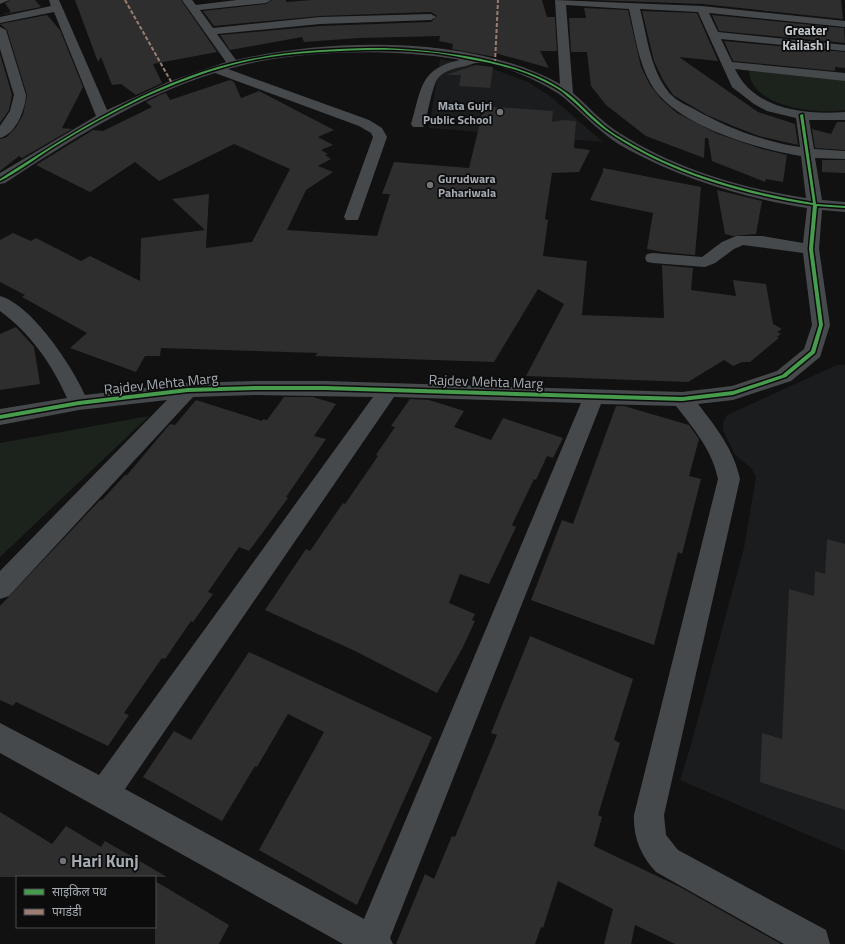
<svg xmlns="http://www.w3.org/2000/svg" width="845" height="944" font-family="'Titillium Web','Noto Sans Devanagari',sans-serif">
<style>
.built{fill:#1b1c1d}
.green{fill:#1c221c}
.building{fill:#2e2e2f}
.lines{fill:none;stroke-linecap:round;stroke-linejoin:round}
.minor{fill:#46494b;fill-rule:evenodd}
.quiet{stroke:#9b7d72;stroke-width:2;stroke-dasharray:4 2;stroke-linecap:butt}
.cycleway-casing{stroke:#0c0c0d;stroke-width:3}
.cycleway{fill:#469c4c;fill-rule:evenodd}
.poi-dot{fill:#71757a;stroke:#0c0c0d;stroke-width:1.5}
.labels{text-anchor:middle;dominant-baseline:central;stroke-width:3.5;stroke-linejoin:round;paint-order:stroke}
.far-poi-label{font-size:12px;font-weight:bold;fill:#a4abb2;stroke:#0c0c0d;text-anchor:end}
.far-neighbourhood-label{font-size:13px;font-weight:bold;fill:#c4c9ce;stroke:#0c0c0d}
.street-label{font-size:14px;fill:#a4abb2;stroke:#0c0c0d}
.near-poi-label{font-size:17px;font-weight:bold;fill:#a4abb2;stroke:#0c0c0d;text-anchor:start}
</style>
<rect width="100%" height="100%" fill="#111112"/>
<!-- built -->
<g class="built">
<path d="M440,59l53,10 35,13 22,14 53,46 -174,-14z"/>
<path d="M837,365h8v486l-165,-71 10,-32 54,-200 12,-71 -5,-9 -16,-13 -12,-25v-8l4,-7z"/>
</g>
<!-- green -->
<g class="green">
<path d="M749,69l96,11v30c-28,5 -97,-3 -96,-41z"/>
<path d="M149,416l-149,141v-114z"/>
</g>
<!-- building -->
<g class="building">
<path d="M10,0h25l6,7 -41,8 11,-3 -6,-9z"/>
<path d="M75,0h106l36,52 -64,12 9,19 -26,12 -15,-11 -9,1 -11,-28 -3,5z"/>
<path d="M272,0h14v2l26,-2h230l5,17h8l2,34h-17l9,17 -54,-15v4l-43,-8 1,-5 -14,-3 1,-5 -81,2 -55,4 -2,-5 -72,13 -10,-15 100,-9 111,-4 6,-6 -6,-4 -111,4 -106,10 -11,-15 63,-7z"/>
<path d="M592,0h249l2,19 -141,-15z"/>
<path d="M584,8l44,2 13,57 9,18 11,14 16,14 41,21 44,15 25,6 -4,27 -17,-3 -1,3 -53,-21 -4,-23h-3l-1,20 -58,-22 -40,-31 -15,-19 -4,-34h-16l-2,-34h17z"/>
<path d="M642,11l55,2 21,48 -39,-4 79,55 37,12 3,21 -39,-9 -26,-10 -26,-11 -34,-20 -10,-15 -9,-19z"/>
<path d="M47,15l13,15 23,57 -21,41 10,1 -50,29 -3,-2 -19,15v-32l7,-2 9,-10 7,-12 4,-20 -20,-65 -7,-6z"/>
<path d="M712,15l132,13 1,15 -126,-12z"/>
<path d="M724,41l121,11v16l-10,-1v4l-102,-10z"/>
<path d="M0,54l12,41 -3,15 -9,13z"/>
<path d="M476,65l17,2 -3,21 -31,-2 2,-11h-15z"/>
<path d="M230,80l4,2 7,16 18,-7 75,39 -16,7 15,8 -12,5 7,4 -3,1 6,4 -13,7 15,6 -27,18 -19,40 90,6 13,-42h-8l12,-32 75,6 15,-62 69,5 -1,11 11,-2 13,1 -2,27 16,2 -11,22 -27,1 -7,46 3,1 -5,36 44,5 -5,54 82,3 -2,-53 31,3 -2,22 45,6 -3,-16 33,4 7,40 9,5 -5,3 4,2 -4,3 2,1 -29,24h-8l-9,4 -9,-6 -36,22 -162,-6 38,-72 -26,-15 -44,73 -179,-6 3,-3 -157,-5 -1,8h-15l-9,16 -66,-24 17,-15 -65,-36 3,-2 -25,-13v-42l13,-7 18,8 5,-3 45,23 9,-5 50,25 1,-43 64,-8 -33,-31 37,-5 -3,54 46,-6 38,-73 -56,-25 -75,37 -24,-19 -45,30 -54,-27 57,-35 10,1 49,-24 -6,-5 14,-7 6,-2 4,7z"/>
<path d="M837,122h8v28l-30,-2 -3,-19 19,5z"/>
<path d="M822,160h23v13l-23,-1z"/>
<path d="M603,168l98,19 -6,68 -33,-3 -15,-3 6,-36 -63,-13 13,-28z"/>
<path d="M717,190l45,11 -6,33 -23,2 -8,-2z"/>
<path d="M16,327l18,20 6,37 -40,6v-56z"/>
<path d="M284,397h29l23,7 -22,32 12,3 -40,58 2,1 -39,53 -10,-4 -31,45 5,2 -20,28 -2,-1 -26,38 -3,-1 -38,55 5,2 -21,31 -92,-44 -3,4 -13,-6v-94l100,-106h2l23,-25h2l43,-51 5,1 21,-25 66,21 1,-2 4,1z"/>
<path d="M410,399l19,1 35,11 -10,16 37,13 12,-22 60,20 -10,20 -6,-2 -11,24 -2,-1 -22,46 4,2 -27,57 -29,-10 -11,29 26,11 -3,6 3,1 -13,28 -25,44 -82,-42 -90,-41 41,-61 4,2 33,-48 2,1 33,-48 -2,-1 19,-28 -4,-1z"/>
<path d="M616,406h8l65,19 10,14 -10,37 12,3 -19,75 -4,-2 -24,93 -123,-45 31,-80 11,4z"/>
<path d="M827,539l18,5v266l-85,-28 2,-49 20,6 7,-150 25,7 1,-25 10,3z"/>
<path d="M530,636l103,43 -19,61 6,3 -22,72 4,2 -8,29 86,41 101,57h-106l-40,-19 -4,19h-27l9,-35 -55,-28 -15,47 -2,-1 -6,17h-139l29,-70 9,5 18,-43 3,1 42,-102 -6,-2z"/>
<path d="M249,652l183,85 -75,168 -98,-55 65,-118 -36,-18 -31,53 -2,-1 -33,55 -79,-44 31,-46 17,9z"/>
<path d="M0,812l52,32 14,-18 35,21 4,-6 62,36h-167z"/>
<path d="M155,881l74,44 -10,19h-64z"/>
</g>
<g class="lines">
<!-- minor -->
<g class="minor">
<path d="M0,0h9l-9,4z"/>
<path d="M49,0h10l48,110 61,-28 58,-20 -44,-62h10l4,5 41,-5h34l-5,3 -66,7 13,18 107,-11 111,-3 5,3 -5,3 -111,4 -103,10 19,26c95,-22 237,-25 324,24l-5,-84 147,6 143,15v6l-136,-14 9,19 127,13v6l-124,-12 11,23 113,11v8l-110,-12c19,41 71,46 110,43v8h-36l5,29 31,2v8l-30,-1 7,42 23,2v10l-23,-2 -3,39 11,76 -10,32 -29,24 -58,19 -35,4c18,23 36,46 42,75l-76,336 2,20 12,15 148,80 4,14h-46l-128,-72c-15,-16 -23,-35 -22,-57l84,-336c-6,-29 -24,-50 -42,-73l-75,-2 -211,534 3,6h-50l-343,-191v-30l99,52 274,-378 -118,-2 -62,2 -184,199 -9,3v-28l167,-171 -88,10 -79,15v-16l67,-11c-15,-34 -37,-65 -67,-87v-15c32,9 72,70 85,99l103,-12 67,-2h70l357,11 50,-6 45,-15 27,-22 8,-24 -9,-72 -60,-8 -9,4 -19,14 -10,4 -52,-4 -6,-1 -2,-4 2,-4 6,-1 49,4 20,-15 14,-6h26l41,7 4,-35c-62,-10 -122,-28 -178,-58 -27,-14 -43,-34 -66,-53 -15,-12 -66,-36 -86,-34 -3,0 -8,2 -11,3 -10,2 -21,4 -28,12 -5,6 -11,37 -13,46l-2,3h-10l-2,-3c11,-36 8,-55 49,-64l-5,-1c-67,-11 -163,-9 -227,10l141,51 13,8 5,9 -29,83h-12l-2,-3 29,-80 -2,-4 -12,-7 -144,-53c-75,23 -144,67 -210,110l-5,1v-11l96,-57 -42,-104 -54,11v-6l51,-11zM566,5l63,4c6,25 9,53 22,75 23,41 106,65 150,72l5,42c-67,-10 -137,-31 -194,-70 -14,-10 -26,-24 -39,-35zM640,9l58,3 34,75 22,17 13,7 29,7 4,29c-38,-6 -73,-19 -106,-38 -10,-5 -21,-10 -27,-19 -17,-23 -20,-54 -27,-81zM394,397l187,6 -217,516 -239,-130z"/>
<path d="M0,27l6,3 20,65c-1,15 -10,39 -26,43v-12l10,-15 4,-16 -14,-46z"/>
</g>
<!-- quiet -->
<g class="quiet">
<path d="M125,0l48,85"/>
<path d="M495,63l3,-63"/>
</g>
<!-- cycleway casing -->
<g class="cycleway-casing">
<path id="cycleway" d="M384,48c30,1 58,4 87,9 34,7 67,15 96,36 11,8 20,19 31,28 10,10 23,17 35,24 53,31 119,48 180,58l-13,-88 3,-1 13,90 29,2v2l-28,-2 -4,43 10,76 -8,28 -29,24 -53,18 -51,6 -357,-11h-70l-67,2 -109,13 -79,14v-4l79,-14 109,-13 67,-2h70l357,11 51,-6 49,-16 29,-24 8,-26 -10,-76 4,-44c-72,-11 -146,-32 -206,-74 -15,-10 -26,-24 -40,-35 -6,-6 -14,-10 -22,-14 -25,-13 -49,-18 -76,-23 -14,-3 -29,-6 -43,-7 -36,-4 -71,-2 -106,0 -30,2 -59,5 -88,13 -30,8 -58,19 -87,32 -32,15 -63,32 -93,51 -17,11 -34,24 -52,33v-2c71,-46 151,-96 233,-116 49,-12 101,-15 151,-15z"/>
</g>
<!-- cycleway -->
<use href="#cycleway" class="cycleway"/>
</g>
<!-- markers -->
<g class="poi-dot">
<circle cx="500" cy="112" r="4"/>
<circle cx="430" cy="185" r="4"/>
<circle cx="63" cy="861" r="4"/>
</g>
<g class="labels">
<!-- far-poi labels -->
<g class="far-poi-label">
<text x="492" y="105">Mata Gujri<tspan x="492" dy="14">Public School</tspan></text>
<text x="438" y="178" text-anchor="start">Gurudwara<tspan x="438" dy="14">Pahariwala</tspan></text>
</g>
<!-- far-neighbourhood labels -->
<g class="far-neighbourhood-label">
<text x="806" y="30">Greater<tspan x="806" dy="15">Kailash I</tspan></text>
</g>
<!-- street labels -->
<g class="street-label">
<text transform="translate(486 381) rotate(2)">Rajdev Mehta Marg</text>
<text transform="translate(161 383) rotate(-6)">Rajdev Mehta Marg</text>
</g>
<!-- near-poi labels -->
<g class="near-poi-label">
<text x="71" y="861">Hari Kunj</text>
</g>
</g>
<!-- legend -->
<rect x="16" y="876" width="140" height="52" fill="#0c0c0d" stroke="#494c4f"/>
<rect x="24" y="889" width="20" height="6" fill="#469c4c" stroke="#494c4f"/>
<text x="52" y="896" font-size="12" fill="#a4abb2">साइकिल पथ</text>
<rect x="24" y="909" width="20" height="6" fill="#9b7d72" stroke="#494c4f"/>
<text x="52" y="916" font-size="12" fill="#a4abb2">पगडंडी</text>
</svg>
